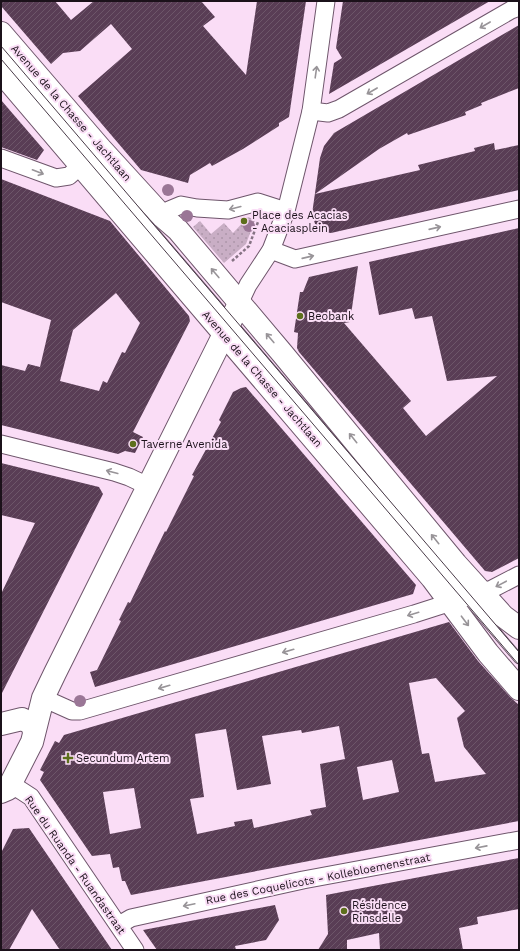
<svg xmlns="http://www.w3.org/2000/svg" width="520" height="951" font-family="'Work Sans',sans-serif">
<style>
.park{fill:url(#park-dots)}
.building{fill:url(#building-hatch);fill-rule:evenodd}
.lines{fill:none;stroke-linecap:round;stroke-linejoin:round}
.service-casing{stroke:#6e556b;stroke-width:11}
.minor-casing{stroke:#6e556b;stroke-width:19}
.tertiary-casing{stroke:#6e556b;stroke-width:24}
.path{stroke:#867384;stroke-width:2.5;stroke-dasharray:3 2;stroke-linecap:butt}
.service{stroke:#fff;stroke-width:9}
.minor{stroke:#fff;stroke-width:17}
.tertiary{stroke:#fff;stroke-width:22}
.tram{stroke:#4a3c49;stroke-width:1}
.tree{fill:#9a7696}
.oneway{stroke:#989498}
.poi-dot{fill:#5d6f1c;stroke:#faddf6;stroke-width:1.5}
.labels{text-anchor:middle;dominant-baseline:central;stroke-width:4;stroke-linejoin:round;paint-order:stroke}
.street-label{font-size:11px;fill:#1b111a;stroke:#faddf6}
.poi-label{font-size:11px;fill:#1b111a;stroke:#faddf6;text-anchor:start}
</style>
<defs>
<pattern id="park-dots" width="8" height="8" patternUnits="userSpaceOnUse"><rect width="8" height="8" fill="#c9aec5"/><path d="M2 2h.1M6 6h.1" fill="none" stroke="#ac95a9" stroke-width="1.8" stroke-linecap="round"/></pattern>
<pattern id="building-hatch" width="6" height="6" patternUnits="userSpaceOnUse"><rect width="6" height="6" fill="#593d55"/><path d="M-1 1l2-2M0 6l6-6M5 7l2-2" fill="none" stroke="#6d5669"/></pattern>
</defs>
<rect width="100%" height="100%" fill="#faddf6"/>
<!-- park -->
<path class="park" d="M248,217l7,3 -9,24 -22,19 -31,-36 7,-6 11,13 13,-11 9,10z"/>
<!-- building -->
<g class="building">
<path d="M1,1h54l16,19 23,-19h107l14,16 -12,9 43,49 11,-74h49l-17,116 -10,6v3l-36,23 -31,17 -2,-3 -20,12 -2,8 -47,-13 -63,-74 54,-47 -21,-25 -31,27 -17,2 -12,11 -50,-58z"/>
<path d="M343,1h147l-161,93 5,-31 8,-5 -6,-10z"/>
<path d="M519,25v63l-38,15 1,2 -17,7 1,3 -58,20 -1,-2 -28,16 -64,45 105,-24 -2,-5 57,-14 -1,-3 20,-5 1,7 24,-5v45l-188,43 -7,-1 -8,-5 -4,-13 8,-56 4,-12 10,-13z"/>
<path d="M1,100l43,50 -7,10 -36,-13z"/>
<path d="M1,179l109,42 79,95 1,5 -57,111 10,5 -8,16 -10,-2 -7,3 -117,-29v-60l24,6 3,-7 12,3 11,-47 -50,-18zM116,293l24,30 -15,30 -3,-1 -15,31 -4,-2 -4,10 -39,-10 13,-51z"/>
<path d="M519,228v330l-27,14 -7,-1 -186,-219 -2,-4 1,-15 -4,-1 6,-40h3l6,-15 49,-11 -8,56 -6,1 67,78 -8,7 23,28 71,-60 -50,5 -15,-65 -17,3 -3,-11 -33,7 -10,-53z"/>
<path d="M246,387l170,198 -3,9 -318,93 -5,-15 7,-2 24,-49 -2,-1 9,-18 2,1 35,-72 1,1 28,-56 -2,-1 29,-53 -2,-2 14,-28 8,-4z"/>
<path d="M1,463l98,24 4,7 -102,201v-101l34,-71 -34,-8z"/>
<path d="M449,622l29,39 32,36 9,8v116l-388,74 -6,-14h-3l-3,-14 -6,1 -3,-14 -18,2 -52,-76 4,-8 -4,-2 15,-29 4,2 5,-8zM436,678l29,33 -8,7 7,29 22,27 -51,8 -6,-29 -7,1 -13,-71zM339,726l6,33 -25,5 6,43 -16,3 2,5 -40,9 -18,4 -2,-9 -18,3 1,4 -38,8 -7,-35 14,-2 -9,-63 31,-5 11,61 34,-6 -9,-48 39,-6 1,3zM392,760l7,32 -36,8 -6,-33zM134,788l7,40 -31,6 -7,-42z"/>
<path d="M29,828l49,72 34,50h-52l-28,-41 -23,41h-8v-97l12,-24z"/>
<path d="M519,858v51l-42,8 1,7 -19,4 4,22h-83l-1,-17 -32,7v10h-29l10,-16 -2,-39z"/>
<path d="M275,905l4,15 -13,20 -31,6 1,4h-79l-14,-20z"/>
</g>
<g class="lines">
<!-- service casing -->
<g class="service-casing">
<path id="service" d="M1,53l518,606"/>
</g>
<!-- minor casing -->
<g class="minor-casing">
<g id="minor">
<path d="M311,111l17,2 11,-4 172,-99 8,-3"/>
<path d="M1,158l55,20 13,-2 31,-28"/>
<path d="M163,217l6,-7 12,-5 16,3 31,2 30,-8 28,9"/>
<path d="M271,250l24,9 224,-50"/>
<path d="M240,302l8,-17 23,-35 15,-39 25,-100 15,-110"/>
<path d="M1,444l113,28 15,5 19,9"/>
<path d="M43,698l29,13h8l334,-97 78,-25 27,-14"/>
<path d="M11,784l20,13 104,153"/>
<path d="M119,925l12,-7 172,-38 216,-40"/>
</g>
</g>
<!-- tertiary casing -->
<g class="tertiary-casing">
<g id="tertiary">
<path d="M1,33l99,115 63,69 15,13 104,123 174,211 47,52 16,12"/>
<path d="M1,72l431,506 56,75 31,36"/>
<path d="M1,724l21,-5 10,5 2,8"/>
<path d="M1,792l7,-3 24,-47 11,-44 12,-25 185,-371"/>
</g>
</g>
<!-- path -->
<path class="path" d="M232,261l17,-15 9,-24"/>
<!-- service -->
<use href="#service" class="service"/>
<!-- minor -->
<use href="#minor" class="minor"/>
<!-- tertiary -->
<use href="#tertiary" class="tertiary"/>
<!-- tram -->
<g class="tram">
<path d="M1,46l518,606"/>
<path d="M1,59l518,606"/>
</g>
</g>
<!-- trees -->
<g class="tree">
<circle cx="168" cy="190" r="6"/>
<circle cx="187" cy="216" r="6"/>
<circle cx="249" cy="226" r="6"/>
<circle cx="80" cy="701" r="6"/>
</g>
<!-- one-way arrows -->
<defs><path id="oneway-shaft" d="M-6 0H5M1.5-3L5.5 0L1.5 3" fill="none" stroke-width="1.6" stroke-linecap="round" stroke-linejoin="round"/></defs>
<g class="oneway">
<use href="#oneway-shaft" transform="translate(485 25) rotate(150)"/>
<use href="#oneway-shaft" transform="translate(316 72) rotate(-82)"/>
<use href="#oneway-shaft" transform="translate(372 91) rotate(150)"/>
<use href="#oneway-shaft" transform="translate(38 172) rotate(21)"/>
<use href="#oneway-shaft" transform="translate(235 208) rotate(166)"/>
<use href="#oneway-shaft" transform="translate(435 228) rotate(-13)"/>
<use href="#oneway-shaft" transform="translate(308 257) rotate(-13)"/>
<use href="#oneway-shaft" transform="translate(215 273) rotate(-130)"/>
<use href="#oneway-shaft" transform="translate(270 338) rotate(-130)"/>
<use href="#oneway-shaft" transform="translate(353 438) rotate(-129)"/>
<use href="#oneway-shaft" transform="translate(112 472) rotate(-165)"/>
<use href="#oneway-shaft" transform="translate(435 539) rotate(-129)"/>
<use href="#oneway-shaft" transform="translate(501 584) rotate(152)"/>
<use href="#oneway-shaft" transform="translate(413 614) rotate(163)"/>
<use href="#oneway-shaft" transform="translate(465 621) rotate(53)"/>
<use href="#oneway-shaft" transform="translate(288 651) rotate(164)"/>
<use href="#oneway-shaft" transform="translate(164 687) rotate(164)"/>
<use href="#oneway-shaft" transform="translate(481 847) rotate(169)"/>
<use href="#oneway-shaft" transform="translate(189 905) rotate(168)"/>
</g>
<!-- markers -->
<g class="poi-dot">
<circle cx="244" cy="221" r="4"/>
<circle cx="300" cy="316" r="4"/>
<circle cx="133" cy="444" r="4"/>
<path d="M66 752h4v4h4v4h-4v4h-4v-4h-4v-4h4z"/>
<circle cx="344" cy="911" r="4"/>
</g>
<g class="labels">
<!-- street labels -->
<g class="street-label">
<text transform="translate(71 113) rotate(49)">Avenue de la Chasse - Jachtlaan</text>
<text transform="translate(262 379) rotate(49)">Avenue de la Chasse - Jachtlaan</text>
<text transform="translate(75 865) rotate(55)">Rue du Ruanda - Ruandastraat</text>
<text transform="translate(318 879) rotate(-11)">Rue des Coquelicots - Kollebloemenstraat</text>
</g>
<!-- poi labels -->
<g class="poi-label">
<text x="252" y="215">Place des Acacias<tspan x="252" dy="13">- Acaciasplein</tspan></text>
<text x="308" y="316">Beobank</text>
<text x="141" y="444">Taverne Avenida</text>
<text x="76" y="758">Secundum Artem</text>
<text x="352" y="905">Résidence<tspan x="352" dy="13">Rinsdelle</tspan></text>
</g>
</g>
<!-- border -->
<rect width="520" height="951" fill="none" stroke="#1b111a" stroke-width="4"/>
</svg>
